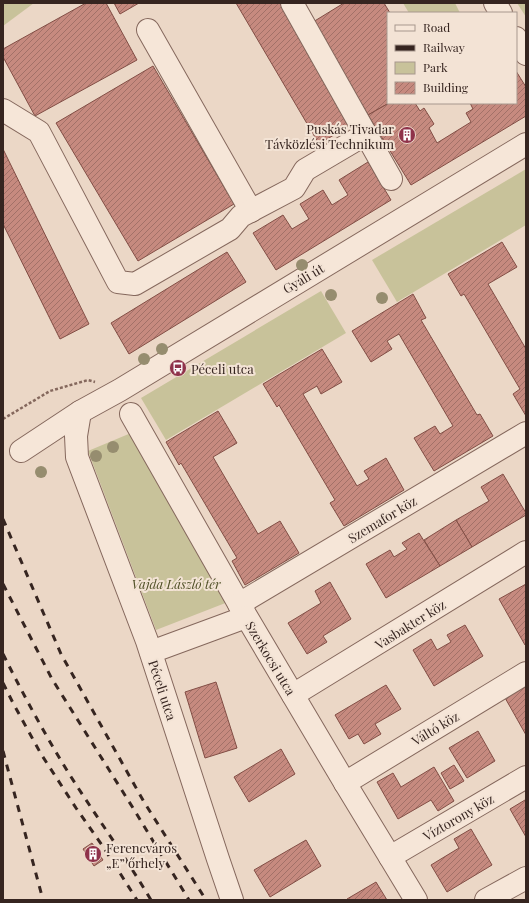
<svg xmlns="http://www.w3.org/2000/svg" width="529" height="903" font-family="'Playfair Display',serif">
<style>
.green{fill:#c8c29a}
.building{fill:url(#building-hatch);stroke:#824e45}
.lines{fill:none;stroke-linecap:round;stroke-linejoin:round}
.minor-casing{stroke:#85685d;stroke-width:24}
.path{stroke:#85685d;stroke-width:2.5;stroke-dasharray:3 2;stroke-linecap:butt}
.minor{stroke:#f6e6d8;stroke-width:22}
.rail{stroke:#362520;stroke-width:3;stroke-dasharray:7 7;stroke-linecap:butt}
.tree{fill:#968d6f}
.labels{text-anchor:middle;dominant-baseline:central;stroke-width:4;stroke-linejoin:round;paint-order:stroke}
.poi-label{font-size:13px;fill:#362520;stroke:#f3e3d5;text-anchor:start}
.street-label{font-size:13px;fill:#362520;stroke:#f3e3d5}
.park-label{font-size:13px;font-style:italic;fill:#515128;stroke:#f3e3d5}
</style>
<defs>
<pattern id="building-hatch" width="6" height="6" patternUnits="userSpaceOnUse"><rect width="6" height="6" fill="#c68a7f"/><path d="M-1 1l2-2M0 6l6-6M5 7l2-2" fill="none" stroke="#a27168"/></pattern>
</defs>
<rect width="100%" height="100%" fill="#ebd7c6"/>
<!-- green -->
<g class="green">
<path d="M3,3h31l-31,23z"/>
<path d="M403,3h52l5,10h-51z"/>
<path d="M517,3h9v14z"/>
<path d="M526,169v56l-129,77 -25,-42z"/>
<path d="M321,291l25,42 -180,107 -25,-42z"/>
<path d="M131,433l97,169 -72,28 -68,-179z"/>
</g>
<!-- building -->
<g class="building">
<path d="M86,3h20l31,57 -102,56 -32,-59v-8z"/>
<path d="M114,3h25l-19,11z"/>
<path d="M236,3h44l72,121 -33,20z"/>
<path d="M344,3h40l6,10h-2l1,90 -21,12 -55,-93z"/>
<path d="M153,66l81,138 -96,57 -82,-138z"/>
<path d="M516,71l10,16v29l-115,69 -43,-70 21,-12h26l5,8 4,-3 10,16 -5,4 8,15 34,-21 -5,-9 7,-4 -3,-6h46z"/>
<path d="M3,149l86,175 -29,15 -57,-115z"/>
<path d="M368,162l23,38 -115,70 -23,-37 30,-18 9,14 17,-10 -9,-15 23,-14 9,15 16,-10 -9,-15z"/>
<path d="M502,242l15,25 -29,17 38,65v67l-13,-22 7,-5 -56,-95 -3,2 -13,-22z"/>
<path d="M227,252l19,30 -117,72 -18,-31z"/>
<path d="M413,294l13,24 -5,2 56,95 3,-1 13,22 -59,35 -20,-33 21,-12 5,8 13,-8 -54,-92 -12,7 5,8 -21,13 -19,-31z"/>
<path d="M322,349l20,33 -21,12 -4,-8 -14,8 54,92 12,-7 -5,-8 22,-13 18,32 -60,36 -14,-23 5,-3 -56,-95 -2,2 -14,-23z"/>
<path d="M218,411l19,32 -24,14 45,77 22,-13 19,32 -54,32 -13,-24 5,-3 -56,-95 -2,2 -13,-23z"/>
<path d="M503,474l23,39v2l-54,32 -16,-27 33,-19 -8,-14z"/>
<path d="M456,520l16,27 -32,19 -16,-26z"/>
<path d="M419,533l21,33 -54,32 -20,-34 24,-14 4,7 13,-8 -5,-6z"/>
<path d="M330,582l21,37 -28,17 4,6 -20,12 -19,-31 33,-20 -6,-12z"/>
<path d="M526,584v60l-1,1 -26,-46z"/>
<path d="M465,625l18,31 -49,30 -21,-36 18,-11 6,11 14,-8 -4,-7z"/>
<path d="M216,682l21,66 -32,10 -20,-66z"/>
<path d="M526,684v51l-22,-39z"/>
<path d="M386,685l15,24 -26,15 6,10 -17,10 -6,-10 -9,5 -14,-24z"/>
<path d="M478,731l17,30 -28,17 -18,-30z"/>
<path d="M281,749l14,25 -46,28 -15,-25z"/>
<path d="M454,765l10,16 -14,8 -9,-16z"/>
<path d="M434,767l20,34 -16,10 -7,-11 -33,19 -21,-37 16,-9 8,14z"/>
<path d="M525,800l1,1v36l-16,-28z"/>
<path d="M471,829l21,36 -45,27 -16,-27 28,-17 -5,-9z"/>
<path d="M306,840l15,26 -51,31 -16,-27z"/>
<path d="M92,843l11,17 -9,6 -11,-17z"/>
<path d="M376,882l11,18h-39l-1,-1z"/>
</g>
<g class="lines">
<!-- minor casing -->
<g class="minor-casing">
<g id="minor">
<path d="M292,3l99,176"/>
<path d="M495,3l6,10"/>
<path d="M148,30l103,181"/>
<path d="M516,38l10,16"/>
<path d="M3,110l36,22 79,150 17,2 95,-55 11,-13 53,-28 11,-18 61,-36"/>
<path d="M80,412l-4,24 1,21 70,184 71,218 14,41"/>
<path d="M131,414l108,190 106,179 45,74 26,43"/>
<path d="M21,451l59,-39 40,-22 406,-246"/>
<path d="M239,604l287,-171"/>
<path d="M151,652l95,-35"/>
<path d="M293,695l233,-143"/>
<path d="M345,783l181,-110"/>
<path d="M390,857l136,-80"/>
<path d="M486,900l40,-22"/>
</g>
</g>
<!-- path -->
<path class="path" d="M3,419l47,-28 38,-11 7,2"/>
<!-- minor -->
<use href="#minor" class="minor"/>
<!-- rail -->
<g class="rail">
<path d="M3,519l58,135 83,148 62,98"/>
<path d="M3,584l49,95 81,129 56,92"/>
<path d="M3,654c20,40 41,79 65,118 27,43 57,84 83,128"/>
<path d="M3,683l10,20 28,51 35,54 28,40 33,52"/>
<path d="M3,751l40,149"/>
</g>
</g>
<!-- trees -->
<g class="tree">
<circle cx="302" cy="265" r="6"/>
<circle cx="331" cy="295" r="6"/>
<circle cx="382" cy="298" r="6"/>
<circle cx="162" cy="349" r="6"/>
<circle cx="144" cy="359" r="6"/>
<circle cx="113" cy="447" r="6"/>
<circle cx="96" cy="456" r="6"/>
<circle cx="41" cy="472" r="6"/>
</g>
<!-- icons -->
<defs>
<g id="building-disc" transform="scale(0.9)"><circle r="9.5" fill="#8f324a" stroke="#f3e3d5"/><path d="M-4-6H4V6H1V3H-1V6H-4ZM-2.5-4.3h1.7v1.8h-1.7ZM.8-4.3h1.7v1.8H.8ZM-2.5-1h1.7V.8h-1.7ZM.8-1h1.7V.8H.8Z" fill="#fff"/></g>
<g id="bus-disc" transform="scale(0.9)"><circle r="9.5" fill="#8f324a" stroke="#f3e3d5"/><path d="M-5-6H5V4H4V6H2V4H-2V6H-4V4H-5ZM-3.5-4V0h7V-4ZM-3.5 1.2v1.5H-2V1.2ZM2 1.2v1.5H3.5V1.2Z" fill="#fff"/></g>
</defs>
<g fill-rule="evenodd">
<use href="#building-disc" x="407" y="135"/>
<use href="#bus-disc" x="178" y="368"/>
<use href="#building-disc" x="93" y="854"/>
</g>
<g class="labels">
<!-- poi labels -->
<g class="poi-label">
<text x="394" y="128" text-anchor="end">Puskás Tivadar<tspan x="394" dy="15">Távközlési Technikum</tspan></text>
<text x="191" y="368">Péceli utca</text>
<text x="106" y="847">Ferencváros<tspan x="106" dy="15">„E” őrhely</tspan></text>
</g>
<!-- street labels -->
<g class="street-label">
<text transform="translate(303 278) rotate(-31)">Gyáli út</text>
<text transform="translate(382 519) rotate(-31)">Szemafor köz</text>
<text transform="translate(410 624) rotate(-32)">Vasbakter köz</text>
<text transform="translate(271 658) rotate(59)">Szerkocsi utca</text>
<text transform="translate(163 690) rotate(72)">Péceli utca</text>
<text transform="translate(435 728) rotate(-31)">Váltó köz</text>
<text transform="translate(458 817) rotate(-30)">Víztorony köz</text>
</g>
<!-- park labels -->
<g class="park-label">
<text x="176" y="583">Vajda László tér</text>
</g>
</g>
<!-- border -->
<rect width="529" height="903" fill="none" stroke="#362520" stroke-width="8"/>
<!-- legend -->
<rect x="387" y="12" width="130" height="92" fill="#f3e3d5" stroke="#a7978d"/>
<rect x="395" y="25" width="20" height="6" fill="#f6e6d8" stroke="#a7978d"/>
<text x="423" y="32" font-size="12" fill="#362520">Road</text>
<rect x="395" y="45" width="20" height="6" fill="#362520" stroke="#a7978d"/>
<text x="423" y="52" font-size="12" fill="#362520">Railway</text>
<rect x="395" y="62" width="20" height="12" fill="#c8c29a" stroke="#a7978d"/>
<text x="423" y="72" font-size="12" fill="#362520">Park</text>
<rect x="395" y="82" width="20" height="12" fill="url(#building-hatch)" stroke="#a7978d"/>
<text x="423" y="92" font-size="12" fill="#362520">Building</text>
</svg>
